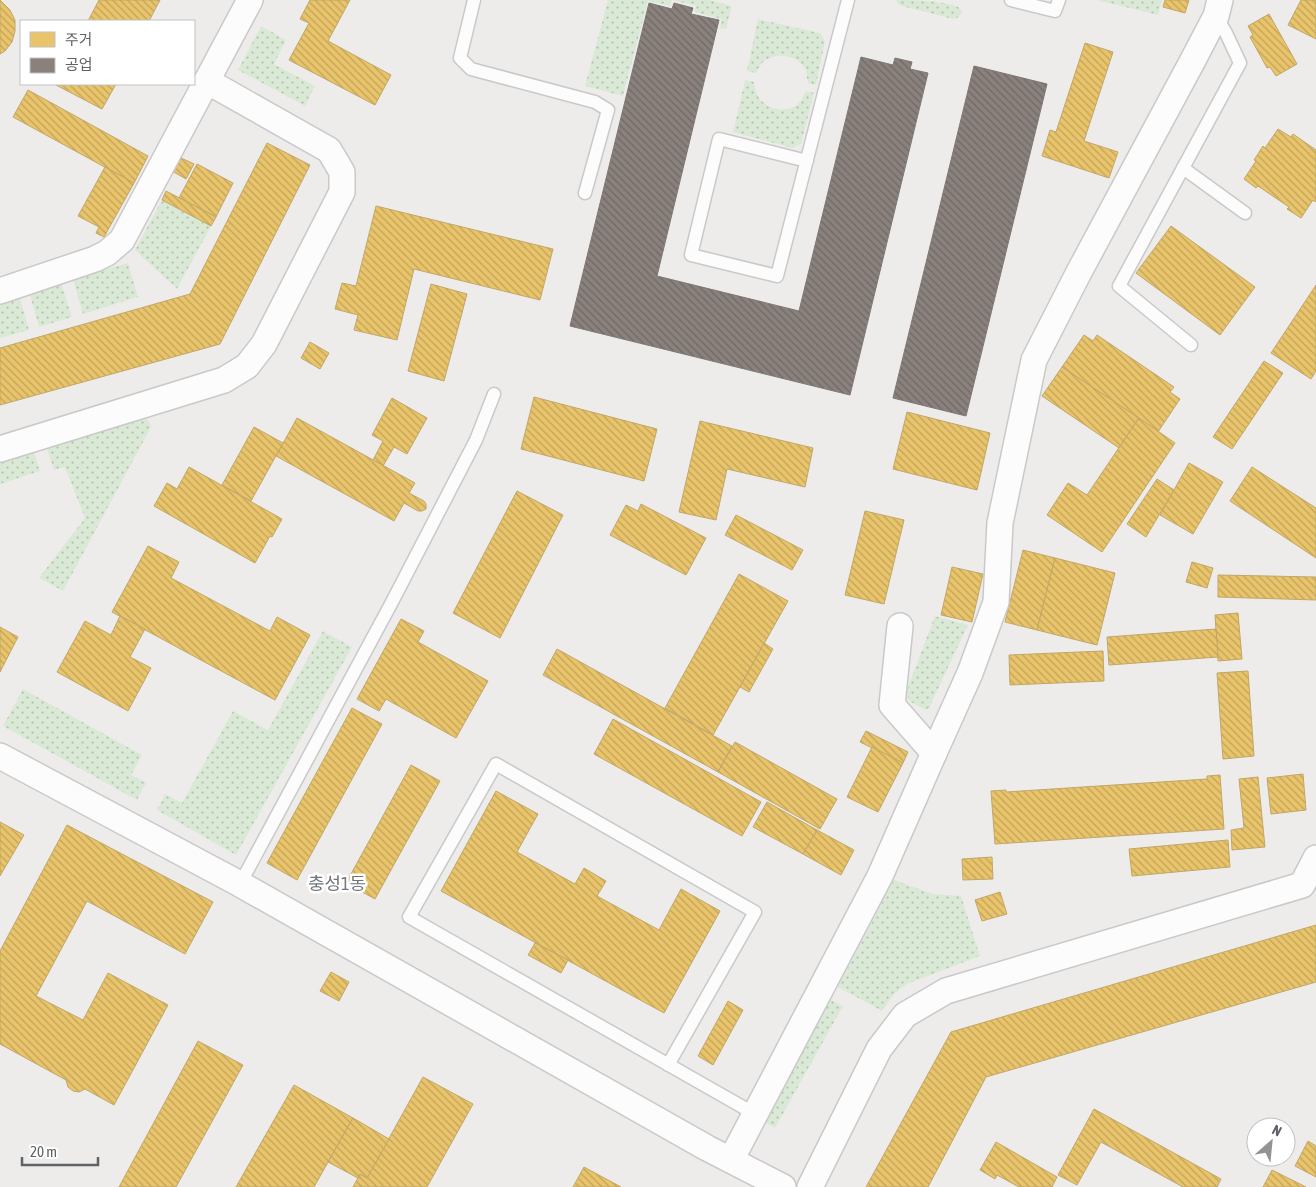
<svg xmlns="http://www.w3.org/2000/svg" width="1316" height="1187" font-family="'Asap Condensed','Noto Sans KR',sans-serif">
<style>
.grass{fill:url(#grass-dots)}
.homes{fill:url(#homes-back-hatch);stroke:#c0a769}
.industry{fill:url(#industry-back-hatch);stroke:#7d7876}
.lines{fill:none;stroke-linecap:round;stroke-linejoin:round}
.lane-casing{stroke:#c9c9c9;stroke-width:15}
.street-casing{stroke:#c9c9c9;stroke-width:28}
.lane{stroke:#fcfcfc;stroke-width:12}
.street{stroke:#fcfcfc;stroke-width:25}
.labels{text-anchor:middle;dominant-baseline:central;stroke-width:5;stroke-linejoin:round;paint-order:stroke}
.quarter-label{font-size:18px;fill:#707579;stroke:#fff}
</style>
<defs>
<pattern id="grass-dots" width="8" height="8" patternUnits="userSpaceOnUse" patternTransform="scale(1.25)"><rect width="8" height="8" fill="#dae9d6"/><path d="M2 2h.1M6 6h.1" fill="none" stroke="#b4c0b1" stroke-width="1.8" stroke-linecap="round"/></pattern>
<pattern id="homes-back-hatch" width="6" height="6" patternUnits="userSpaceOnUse" patternTransform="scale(1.25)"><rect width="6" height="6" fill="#e9c46a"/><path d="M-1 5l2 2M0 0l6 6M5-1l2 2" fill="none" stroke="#c0a35b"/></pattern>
<pattern id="industry-back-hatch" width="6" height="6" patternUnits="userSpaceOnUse" patternTransform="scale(1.25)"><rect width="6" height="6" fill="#8a817c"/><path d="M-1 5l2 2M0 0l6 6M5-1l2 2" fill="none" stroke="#6e6865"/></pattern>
</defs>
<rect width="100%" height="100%" fill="#eeecea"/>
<!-- grass -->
<g class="grass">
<path d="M608,0h102l22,6 -6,23 -6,-1 2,-9 -28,-7 2,-6 -24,-6 -2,6 -22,-5 -25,95 -38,-10z"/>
<path d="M896,0c9,0 85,0 61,18l-4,1 -51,-13 -4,-2z"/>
<path d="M1097,0h65l-4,15z"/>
<path d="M758,19l62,14 5,8 -9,44 -8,-2c-1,-3 -1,-9 -2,-12 -7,-17 -31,-20 -44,-8 -2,3 -4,7 -6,10l-9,-2z"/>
<path d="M261,26l25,14 -12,24 41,22 -10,20 -67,-36z"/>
<path d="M745,80l9,2c1,4 1,8 3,12 7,16 31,21 43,8 3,-3 4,-8 6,-11l8,2 -13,51 -9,4 -59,-16z"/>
<path d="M162,200l49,26 -34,63 -42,-39z"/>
<path d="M128,263l10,34 -55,17 -10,-35z"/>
<path d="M61,283l11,34 -33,10 -10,-35z"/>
<path d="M19,295l10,35 -29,8v-37z"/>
<path d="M144,416l6,7 1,4 -88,164 -24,-13 46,-60 -20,-51 -11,3 -8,-24z"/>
<path d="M33,449l7,22 -40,13v-25z"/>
<path d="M935,616l33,9 -39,83 -3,2 -17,-9 -3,-9z"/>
<path d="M323,631l29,16 -116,208 -79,-45 8,-16 17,9 51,-92 35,19z"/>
<path d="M23,689l119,66 -11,20 15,8 -9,17 -134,-74z"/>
<path d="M894,880l39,14 28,2 19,60 -73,28 -12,9 -13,18 -44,-24z"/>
<path d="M831,1000l12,6 -68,122 -12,-7z"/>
</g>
<!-- homes -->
<g class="homes">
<path d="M0,0l10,10 5,10v11l-3,11 -7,9 -5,3z"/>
<path d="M99,0h61l-11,21h-61z"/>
<path d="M310,0h40l-22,41 63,34 -16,30 -86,-45 20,-37 -9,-4z"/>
<path d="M1165,0h24l-4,13 -22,-6z"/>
<path d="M1301,0h15v39l-28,-14z"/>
<path d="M1269,14l28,50 -21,12 -6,-9 -3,1 -17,-31 3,-2 -5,-9z"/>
<path d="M1085,43l28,9 -29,89 34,11 -9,26 -67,-22 8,-26 6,2z"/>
<path d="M57,84h59l-14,25 -46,-24z"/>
<path d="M28,90l120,66 -14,27 -121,-66z"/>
<path d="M1278,129l13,8 2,-3 23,16v51l-1,1 -2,-2 -12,18 -14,-9 2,-2 -31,-21 -2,2 -12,-9 12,-18 -2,-1 9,-14 2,2z"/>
<path d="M267,143l43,22 -90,179 -220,61v-57l190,-54z"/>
<path d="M179,157l15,7 -8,15 -14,-8z"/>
<path d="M197,164l36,19 -17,34 -37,-19z"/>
<path d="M105,167l29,16 -30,54 -8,-4 3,-6 -21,-11z"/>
<path d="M166,191l50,26 -5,9 -49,-26z"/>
<path d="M376,206l177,43 -13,51 -126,-31 -17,71 -43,-10 4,-15 -23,-6 7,-26 14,3z"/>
<path d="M1171,226l84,61 -35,48 -84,-62z"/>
<path d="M431,284l36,10 -23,87 -36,-10z"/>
<path d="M1316,285v86l-5,8 -40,-26z"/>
<path d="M1084,335l9,6 4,-6 77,52 -4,5 10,7 -22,33 -96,-65z"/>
<path d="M310,342l19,11 -9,16 -19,-11z"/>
<path d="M1264,361l19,12 -51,76 -19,-12z"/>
<path d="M1062,367l77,51 -20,30 -77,-52z"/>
<path d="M534,397l123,32 -13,52 -123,-32z"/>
<path d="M392,398l35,20 -20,36 -13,-7 -11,19 -10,-6 10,-19 -11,-6z"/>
<path d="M907,412l83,21 -13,57 -84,-21z"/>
<path d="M297,418l118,65 -6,10 15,8 2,3v5l-4,2h-4l-14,-8 -10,18 -118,-65z"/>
<path d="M1139,418l36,25 -73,109 -55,-37 21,-32 19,12z"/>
<path d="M700,421l113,27 -8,39 -78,-18 -11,51 -37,-8z"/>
<path d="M254,427l29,16 -32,58 -29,-16z"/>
<path d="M1189,463l34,19 -30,52 -33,-19z"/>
<path d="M189,467l93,52 -10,18 -2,-1 -15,27 -101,-57 13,-23 10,6z"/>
<path d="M1252,467l64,41v50l-86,-57z"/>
<path d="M1157,479l17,11 -28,47 -19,-13z"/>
<path d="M517,491l46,24 -63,123 -47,-25z"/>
<path d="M641,504l65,34 -20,37 -76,-40 16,-30 12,6z"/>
<path d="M865,511l39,9 -20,84 -39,-9z"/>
<path d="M736,515l67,35 -11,20 -67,-35z"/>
<path d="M148,546l31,16 -8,16 99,53 7,-14 33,18 -35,65 -163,-88z"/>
<path d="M1023,550l32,8 -18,72 -32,-8z"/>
<path d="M1055,558l60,15 -18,72 -60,-15z"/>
<path d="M1192,562l21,6 -6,20 -21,-6z"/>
<path d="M952,567l31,7 -11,48 -31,-7z"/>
<path d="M739,574l49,27 -75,134 -48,-27z"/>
<path d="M1218,575l98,2v23l-98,-3z"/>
<path d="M1238,613l4,46 -24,2 -3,-46z"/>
<path d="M120,616l25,13 -15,28 21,11 -23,43 -71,-39 28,-51 26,14z"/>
<path d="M401,619l23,12 -6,11 70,39 -32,57 -70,-39 -7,12 -22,-12z"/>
<path d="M0,627l18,10 -18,35z"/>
<path d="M1216,629l2,28 -109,8 -2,-28z"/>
<path d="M764,643l9,6 -24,43 -9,-5z"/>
<path d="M557,649l175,97 -14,26 -175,-97z"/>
<path d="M1103,651l1,30 -94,4 -1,-30z"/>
<path d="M1248,671l6,85 -31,3 -6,-86z"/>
<path d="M352,708l30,16 -85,156 -30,-17z"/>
<path d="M613,719l148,83 -19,34 -148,-82z"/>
<path d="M866,731l42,21 -5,11 -43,-21z"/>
<path d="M735,742l102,57 -17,30 -102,-57z"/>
<path d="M872,747l31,16 -25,49 -31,-15z"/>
<path d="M411,765l29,16 -65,118 -29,-16z"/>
<path d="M1303,774l3,36 -35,4 -4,-36z"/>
<path d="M1220,775l4,54 -229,15 -4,-53 15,-1v2l201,-13v-3z"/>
<path d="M1258,777l7,70 -33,3 -1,-20 13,-2 -5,-49z"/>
<path d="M496,791l42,23 -21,38 58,32 9,-16 22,13 -9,15 62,34 22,-41 39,22 -56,102 -223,-122z"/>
<path d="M767,802l50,28 -14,24 -50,-27z"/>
<path d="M0,822l24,13 -24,41z"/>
<path d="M67,825l146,77 -28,52 -98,-53 -51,95 47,24 25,-47 60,32 -54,100 -29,-16 -6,3 -6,-1 -5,-4 -2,-7 -66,-36v-93z"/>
<path d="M817,830l37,20 -13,25 -38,-21z"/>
<path d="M1228,840l2,27 -98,9 -3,-27z"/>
<path d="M992,857l1,22 -30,1 -1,-21z"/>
<path d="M1000,892l7,22 -25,7 -7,-21z"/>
<path d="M1316,925v57l-330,95 -58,110h-62l85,-155z"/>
<path d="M535,943l33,17 -7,13 -33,-18z"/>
<path d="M331,972l18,10 -10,19 -19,-10z"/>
<path d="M728,1001l15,9 -30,55 -15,-9z"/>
<path d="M198,1041l45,24 -67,122h-57z"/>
<path d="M423,1077l50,27 -46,83h-74l7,-13 7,4z"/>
<path d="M294,1085l59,33 -39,69h-78z"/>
<path d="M1094,1109l127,70 -4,8h-34l-82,-45 -24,43 -19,-10z"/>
<path d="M353,1118l36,21 -22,39 -7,-4 -2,4 -30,-16z"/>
<path d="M1308,1141l8,5v31l-21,-11z"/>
<path d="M996,1142l61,35 -5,10h-33l-22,-12 -2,4 -15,-9z"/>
<path d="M584,1167l37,20h-48z"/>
<path d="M1272,1170l34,17h-43z"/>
</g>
<!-- industry -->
<g class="industry">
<path d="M649,3l23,6 2,-6 19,5 -2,6 28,6 -62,256 142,35 62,-254 32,8 2,-7 17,4 -2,7 18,4 -78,322 -280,-69z"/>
<path d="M974,66l73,18 -81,332 -73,-18z"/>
</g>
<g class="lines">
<!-- lane casing -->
<g class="lane-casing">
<g id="lane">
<path d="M474,0l-14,58 11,11 124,33 13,8 -23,83"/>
<path d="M1011,0l44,11 4,-11"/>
<path d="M807,161l-88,-22 -28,116 86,21 71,-276"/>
<path d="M1183,168l62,45"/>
<path d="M1191,345l-72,-59 121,-223 -14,-30 -10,-17"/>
<path d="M240,884l152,-282 84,-162 18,-46"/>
<path d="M668,1065l87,-153 -259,-148 -87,153 346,197"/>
</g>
</g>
<!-- street casing -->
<g class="street-casing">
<g id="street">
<path d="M0,291l95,-32 12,-6 15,-13 128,-240"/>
<path d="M0,449l224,-69 23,-14 17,-22 78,-152v-20l-13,-22 -122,-69"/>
<path d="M934,753l36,-80 26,-71 4,-79 34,-163 45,-88 114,-212 23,-44 4,-16"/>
<path d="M0,756l240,128 467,264 76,39"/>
<path d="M731,1160l149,-284 54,-123 -42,-48 8,-79"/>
<path d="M810,1187l69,-138 26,-34 41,-24 356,-106 14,-27"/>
</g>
</g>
<!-- lane -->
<use href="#lane" class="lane"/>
<!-- street -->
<use href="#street" class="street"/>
</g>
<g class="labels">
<!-- quarter labels -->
<g class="quarter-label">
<text x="337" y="883">충성1동</text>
</g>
</g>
<!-- legend -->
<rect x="20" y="20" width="175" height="65" fill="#ffffff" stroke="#bfc1c2"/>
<rect x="30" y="32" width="25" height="15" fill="#e9c46a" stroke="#bfc1c2"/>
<text x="65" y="45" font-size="15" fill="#5f6367">주거</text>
<rect x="30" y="58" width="25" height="15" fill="#8a817c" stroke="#bfc1c2"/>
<text x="65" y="70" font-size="15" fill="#5f6367">공업</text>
<!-- north arrow -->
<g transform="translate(1271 1142) rotate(27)"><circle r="24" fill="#ffffff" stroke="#bfc1c2"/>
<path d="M0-4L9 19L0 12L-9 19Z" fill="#919395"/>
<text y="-8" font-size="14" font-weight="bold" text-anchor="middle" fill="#5f6367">N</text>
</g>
<!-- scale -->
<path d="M22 1157v8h76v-8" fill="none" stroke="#5f6367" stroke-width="2.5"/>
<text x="30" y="1157" font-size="15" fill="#5f6367" stroke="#ffffff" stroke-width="4" paint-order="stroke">20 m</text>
</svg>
